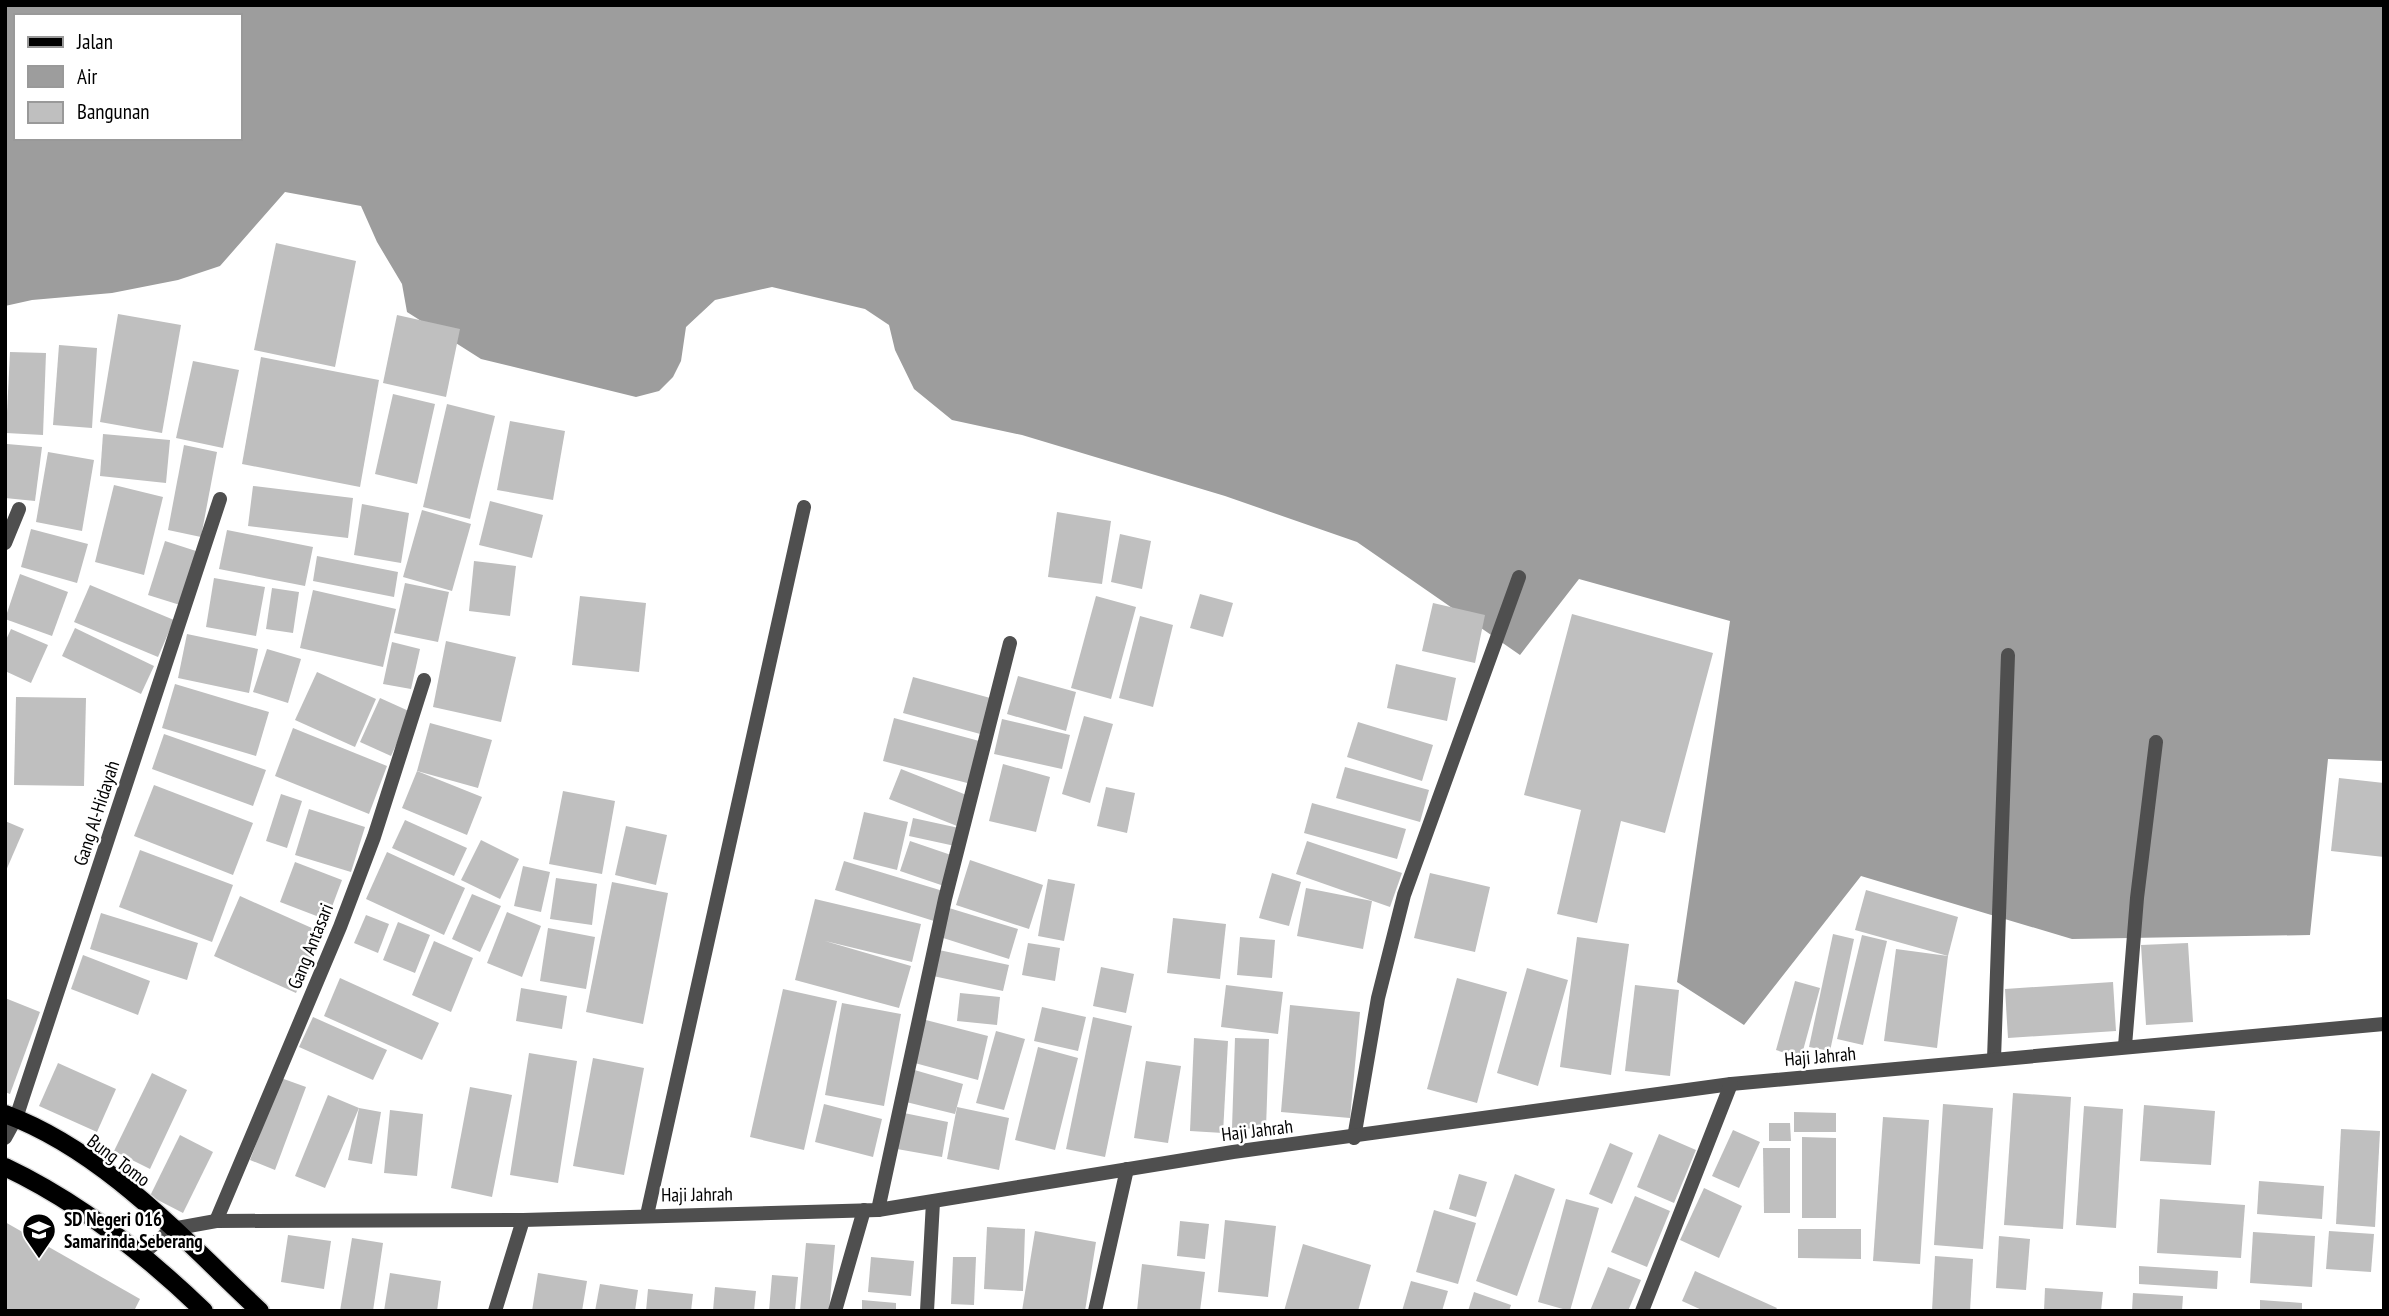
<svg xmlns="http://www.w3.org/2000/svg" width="2389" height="1316" font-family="'PT Sans Narrow',sans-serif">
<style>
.water{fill:#9d9d9d;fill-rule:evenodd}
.building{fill:#bfbfbf}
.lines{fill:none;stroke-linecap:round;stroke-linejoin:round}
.primary-casing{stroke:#dbdbdb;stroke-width:21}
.minor{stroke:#4f4f4f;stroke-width:14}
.primary{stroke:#000;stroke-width:18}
.labels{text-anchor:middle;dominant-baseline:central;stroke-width:5;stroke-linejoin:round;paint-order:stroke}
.street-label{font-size:19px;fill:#000;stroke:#fff}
.poi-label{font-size:19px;font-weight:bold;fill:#000;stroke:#fff;text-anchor:start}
</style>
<rect width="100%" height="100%" fill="#fff"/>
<!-- water -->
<path class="water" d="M5,5h2379v756l-56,-2 -18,176 -238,4 -211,-63 -117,149 -67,-43 53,-361 -151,-42 -59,76 -163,-113 -132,-46 -203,-61 -70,-15 -38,-31 -19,-39 -6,-25 -24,-16 -93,-22 -57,13 -29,27 -5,34 -8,16 -14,14 -23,6 -155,-38 -74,-47 -5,-28 -25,-42 -16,-36 -76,-14 -65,74 -42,14 -66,13 -80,7 -27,6zM16,16h224v122h-224z"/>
<!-- building -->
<g class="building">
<path d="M276,243l80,18 -21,106 -81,-17z"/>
<path d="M118,314l63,11 -19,108 -62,-11z"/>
<path d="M397,315l63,14 -14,68 -63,-14z"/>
<path d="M59,345l38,3 -5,80 -39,-3z"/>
<path d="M10,352l36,1 -3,82 -37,-2z"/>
<path d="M261,357l118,23 -19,107 -118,-23z"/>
<path d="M193,361l46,9 -16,78 -47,-10z"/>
<path d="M393,394l42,10 -18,80 -42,-10z"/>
<path d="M447,404l48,12 -25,103 -47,-12z"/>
<path d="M510,421l55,10 -12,69 -56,-10z"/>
<path d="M103,434l67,6 -4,43 -66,-7z"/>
<path d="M7,444l35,3 -7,54 -30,-3z"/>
<path d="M184,445l33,7 -16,85 -33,-7z"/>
<path d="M48,452l46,8 -12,71 -46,-9z"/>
<path d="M114,485l49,12 -19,78 -49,-13z"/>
<path d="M253,486l100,12 -5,40 -100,-12z"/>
<path d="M490,501l53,14 -11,43 -53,-13z"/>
<path d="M362,504l47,9 -8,50 -47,-8z"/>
<path d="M422,510l49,14 -19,67 -49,-14z"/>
<path d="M1057,512l54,9 -9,63 -54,-7z"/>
<path d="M31,529l57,15 -11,39 -56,-16z"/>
<path d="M227,530l86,17 -8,39 -86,-17z"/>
<path d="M1120,534l31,7 -9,48 -31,-7z"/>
<path d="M165,541l31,10 -16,54 -32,-10z"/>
<path d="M317,556l81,16 -4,25 -81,-16z"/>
<path d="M474,561l42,5 -6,50 -41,-5z"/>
<path d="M20,574l48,18 -16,44 -47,-17z"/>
<path d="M214,578l51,9 -9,49 -50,-9z"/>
<path d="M405,583l44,9 -11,50 -44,-9z"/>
<path d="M90,585l84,35 -16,37 -84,-35z"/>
<path d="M272,588l27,4 -6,41 -27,-4z"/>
<path d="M313,590l83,19 -13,58 -83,-19z"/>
<path d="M1200,594l33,9 -10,34 -33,-9z"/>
<path d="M580,596l66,7 -7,69 -67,-7z"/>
<path d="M1096,596l40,11 -25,92 -40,-11z"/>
<path d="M1433,603l52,12 -10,48 -53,-12z"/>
<path d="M1572,614l141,39 -48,180 -44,-12 -24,102 -40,-9 24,-104 -57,-15z"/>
<path d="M1140,616l33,9 -20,82 -34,-9z"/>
<path d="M75,628l79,38 -13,28 -79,-38z"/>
<path d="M11,629l37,16 -17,38 -26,-12v-29z"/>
<path d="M187,634l71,15 -9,44 -71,-15z"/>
<path d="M446,641l70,16 -15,65 -68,-15z"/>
<path d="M392,642l28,7 -9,40 -28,-5z"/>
<path d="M267,649l34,10 -13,44 -35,-11z"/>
<path d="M1396,664l60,14 -9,43 -60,-13z"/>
<path d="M317,672l59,27 -21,48 -60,-27z"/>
<path d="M1018,676l58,16 -10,39 -59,-17z"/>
<path d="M913,677l81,22 -10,36 -81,-22z"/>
<path d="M175,684l94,28 -13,44 -94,-28z"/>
<path d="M16,697l70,1 -2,88 -70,-1z"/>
<path d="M380,698l31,14 -20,44 -31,-14z"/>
<path d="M1084,716l29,8 -23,79 -28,-9z"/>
<path d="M894,718l89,24 -12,42 -88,-23z"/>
<path d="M1002,719l68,16 -8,34 -68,-15z"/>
<path d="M1358,722l75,23 -11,36 -75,-24z"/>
<path d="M430,723l62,17 -14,48 -61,-17z"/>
<path d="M293,728l94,38 -18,48 -94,-38z"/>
<path d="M164,734l102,36 -13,36 -101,-37z"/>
<path d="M1003,764l47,13 -14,55 -47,-11z"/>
<path d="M1345,767l84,23 -9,32 -84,-24z"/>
<path d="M901,769l68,27 -12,30 -68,-27z"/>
<path d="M417,771l65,26 -15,38 -65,-27z"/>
<path d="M2339,778l45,5v74l-53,-6z"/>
<path d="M154,785l99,38 -20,52 -99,-39z"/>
<path d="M1106,787l29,6 -8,40 -30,-7z"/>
<path d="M563,791l52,10 -13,73 -53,-10z"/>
<path d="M281,794l21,7 -15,47 -21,-7z"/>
<path d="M1312,803l94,26 -9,30 -93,-26z"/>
<path d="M309,809l56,18 -14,45 -56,-17z"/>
<path d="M864,812l44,10 -11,48 -44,-11z"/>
<path d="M913,818l46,10 -4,18 -46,-10z"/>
<path d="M405,820l62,28 -13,28 -62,-28z"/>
<path d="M5,821l19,8 -19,44z"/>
<path d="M626,826l41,9 -11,50 -41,-10z"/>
<path d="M481,840l38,19 -19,40 -39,-19z"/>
<path d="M910,841l44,15 -10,30 -44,-15z"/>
<path d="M1307,841l95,32 -12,34 -94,-33z"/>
<path d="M140,850l93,35 -21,57 -93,-35z"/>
<path d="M387,852l78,36 -21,47 -78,-36z"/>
<path d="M970,860l73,25 -14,44 -73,-24z"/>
<path d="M844,861l99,30 -9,30 -99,-31z"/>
<path d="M295,862l47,18 -15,40 -47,-18z"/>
<path d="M523,866l27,6 -9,40 -27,-6z"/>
<path d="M1272,873l29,9 -12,44 -30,-8z"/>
<path d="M1430,873l60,14 -15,65 -61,-14z"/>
<path d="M556,878l41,6 -5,41 -42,-6z"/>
<path d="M1048,879l27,5 -11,57 -26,-5z"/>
<path d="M612,882l56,11 -25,131 -57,-12z"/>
<path d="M1306,888l66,13 -9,48 -66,-13z"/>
<path d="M1866,890l92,27 -10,39 -93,-26z"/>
<path d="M472,894l29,12 -21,46 -28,-13z"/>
<path d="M240,896l83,37 -27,60 -82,-37z"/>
<path d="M815,899l106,25 -9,38 -87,-21 86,25 -12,42 -104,-28z"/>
<path d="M949,908l69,21 -9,30 -69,-22z"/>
<path d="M507,912l34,14 -19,51 -35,-14z"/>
<path d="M101,913l97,30 -11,37 -97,-31z"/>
<path d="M366,915l23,9 -11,29 -24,-10z"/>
<path d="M1173,918l53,6 -6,55 -53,-6z"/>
<path d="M398,922l32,13 -15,38 -32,-13z"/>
<path d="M548,928l47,9 -9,52 -46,-8z"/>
<path d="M1833,934l21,5 -24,112 -21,-4z"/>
<path d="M1862,935l25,6 -24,104 -26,-6z"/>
<path d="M1240,937l35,3 -3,38 -35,-3z"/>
<path d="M1577,937l52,7 -18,131 -51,-8z"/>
<path d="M434,941l39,17 -22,54 -39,-17z"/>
<path d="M1028,943l32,5 -5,33 -33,-6z"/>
<path d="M2188,943l5,79 -47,3 -5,-80z"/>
<path d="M1896,949l52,7 -11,92 -53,-7z"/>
<path d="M939,950l70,15 -6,26 -70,-15z"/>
<path d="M83,955l67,26 -12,34 -67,-26z"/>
<path d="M1101,967l33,7 -8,39 -33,-7z"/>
<path d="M1527,968l41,12 -30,106 -41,-13z"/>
<path d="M340,978l99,45 -17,37 -98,-44z"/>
<path d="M1457,978l50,14 -30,111 -50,-14z"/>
<path d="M1795,981l25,7 -19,70 -25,-8z"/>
<path d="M2113,982l3,49 -108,7 -3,-49z"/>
<path d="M1226,985l57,7 -5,42 -57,-7z"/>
<path d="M1635,985l44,5 -9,86 -45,-5z"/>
<path d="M521,988l46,8 -5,33 -46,-8z"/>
<path d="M783,989l54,12 -33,149 -54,-13z"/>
<path d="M960,993l40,4 -3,28 -40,-4z"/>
<path d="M5,998l35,14 -30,82 -5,-2z"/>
<path d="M842,1003l59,11 -17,92 -59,-11z"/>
<path d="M1290,1005l70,7 -10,106 -69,-6z"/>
<path d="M1042,1007l44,10 -8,34 -44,-10z"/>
<path d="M313,1017l74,33 -14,30 -74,-33z"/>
<path d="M1093,1017l39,9 -27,131 -39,-8z"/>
<path d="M922,1019l66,17 -10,44 -67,-18z"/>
<path d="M996,1031l29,8 -21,71 -28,-7z"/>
<path d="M1194,1038l34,3 -5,92 -33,-2z"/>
<path d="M1235,1038l34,1 -3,90 -34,-1z"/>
<path d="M1038,1047l40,11 -23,92 -40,-10z"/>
<path d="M529,1053l48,8 -19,122 -48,-8z"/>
<path d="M593,1058l51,10 -20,107 -51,-9z"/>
<path d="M1146,1061l35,5 -13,77 -34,-5z"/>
<path d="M58,1063l58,26 -19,43 -58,-26z"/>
<path d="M911,1069l52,15 -8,30 -53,-13z"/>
<path d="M152,1073l35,17 -37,79 -36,-18z"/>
<path d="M281,1078l25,9 -31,83 -25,-10z"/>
<path d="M470,1087l42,8 -20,102 -41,-9z"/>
<path d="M2013,1093l58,4 -8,132 -59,-4z"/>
<path d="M328,1095l31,13 -34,80 -30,-12z"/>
<path d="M824,1104l58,15 -9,38 -58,-15z"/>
<path d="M1943,1104l50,4 -10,141 -49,-4z"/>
<path d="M2144,1105l71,6 -4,54 -71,-4z"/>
<path d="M2084,1106l39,3 -7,119 -40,-3z"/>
<path d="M957,1107l52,11 -10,52 -52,-11z"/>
<path d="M359,1108l22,4 -9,52 -24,-4z"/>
<path d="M390,1110l33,4 -6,62 -33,-3z"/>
<path d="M1794,1112l42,1v19h-42z"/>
<path d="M904,1113l44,9 -6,35 -45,-8z"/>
<path d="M1883,1117l46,3 -9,144 -47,-3z"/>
<path d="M1769,1123h21l1,18h-22z"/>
<path d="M2341,1129l39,2 -5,96 -39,-3z"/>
<path d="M1733,1130l27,12 -21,46 -27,-12z"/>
<path d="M1659,1134l37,16 -22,53 -37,-16z"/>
<path d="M180,1135l33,17 -30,61 -33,-17z"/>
<path d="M1802,1137l34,1v80h-34z"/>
<path d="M1610,1143l23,10 -21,51 -23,-10z"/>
<path d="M1763,1148h27v65h-26z"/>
<path d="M1459,1174l28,8 -11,35 -27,-8z"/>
<path d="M1515,1174l40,15 -38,107 -41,-15z"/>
<path d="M2259,1181l65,5 -2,33 -65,-5z"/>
<path d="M1704,1188l38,18 -23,52 -39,-18z"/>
<path d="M1635,1196l35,15 -23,56 -36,-15z"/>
<path d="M1566,1199l33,9 -29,103 -32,-9z"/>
<path d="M2160,1199l85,6 -4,53 -84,-5z"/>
<path d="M1434,1210l42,13 -18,61 -42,-12z"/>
<path d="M1225,1220l51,6 -8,71 -50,-5z"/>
<path d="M1180,1221l29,3 -4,35 -28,-3z"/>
<path d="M5,1222l135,77 -6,12h-129z"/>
<path d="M987,1227l38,2 -2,62 -39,-2z"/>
<path d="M1798,1229h63v30l-63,-1z"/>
<path d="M1035,1231l61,11 -11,69h-63z"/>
<path d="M2329,1231l45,3 -3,38 -45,-3z"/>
<path d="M2253,1232l62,4 -3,51 -62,-4z"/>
<path d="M288,1235l43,6 -7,48 -43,-7z"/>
<path d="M1999,1236l31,3 -4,51 -30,-2z"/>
<path d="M352,1238l31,5 -10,68h-33z"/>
<path d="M806,1243l29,2 -6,66h-29z"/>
<path d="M1303,1244l68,21 -13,46h-74z"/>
<path d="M1935,1256l38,3 -3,52h-38z"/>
<path d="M871,1257l43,4 -3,35 -43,-4z"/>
<path d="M953,1257h23l-2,48 -23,-1z"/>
<path d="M1142,1264l63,8 -5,39h-63z"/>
<path d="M2139,1266l79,5 -1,18 -78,-5z"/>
<path d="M1608,1267l33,13 -13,31h-38z"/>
<path d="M1695,1271l82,37 -2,3h-71l-22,-10z"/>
<path d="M390,1273l51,8 -4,30h-53z"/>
<path d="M538,1273l49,8 -5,30h-50z"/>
<path d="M772,1275l26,2 -3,34h-26z"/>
<path d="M1411,1281l37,10 -6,20h-40z"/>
<path d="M600,1284l38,6 -3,21h-40z"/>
<path d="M715,1287l41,4 -2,20h-41z"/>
<path d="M2045,1288l58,4 -2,19h-57z"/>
<path d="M648,1289l45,5 -2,17h-45z"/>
<path d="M1474,1292l37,13 -2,6h-41z"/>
<path d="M2133,1293l50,3 -1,15h-50z"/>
<path d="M862,1300l34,3v8h-34z"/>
<path d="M2260,1300l42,3v8h-42z"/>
</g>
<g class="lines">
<!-- primary casing -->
<g class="primary-casing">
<g id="primary">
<path d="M5,1114c100,37 179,126 255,197"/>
<path d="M5,1167c74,35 140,87 199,144"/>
</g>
</g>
<!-- minor -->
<g class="minor">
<path d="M5,543l14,-34"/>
<path d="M2125,1046l12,-148 19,-156"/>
<path d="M1994,1059l14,-404"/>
<path d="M5,1138l11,-20 204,-619"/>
<path d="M1354,1138l24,-140 26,-103 115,-318"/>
<path d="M878,1210l67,-311 65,-256"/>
<path d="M647,1215l157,-708"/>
<path d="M216,1221l124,-294 34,-90 50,-157"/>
<path d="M142,1254l30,-25 44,-8 307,-1 355,-10 355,-58 498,-68 653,-60"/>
<path d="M495,1311l28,-91"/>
<path d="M835,1311l29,-101"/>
<path d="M927,1311l6,-109"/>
<path d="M1095,1311l32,-142"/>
<path d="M1642,1311l89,-227"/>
</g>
<!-- primary -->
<use href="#primary" class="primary"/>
</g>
<!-- icons -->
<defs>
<g id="school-pin" transform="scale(1.75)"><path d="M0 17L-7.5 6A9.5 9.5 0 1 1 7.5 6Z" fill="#000" stroke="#fff"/><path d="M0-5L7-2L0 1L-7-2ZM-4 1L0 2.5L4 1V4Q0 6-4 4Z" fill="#fff"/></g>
</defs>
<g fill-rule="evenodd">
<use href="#school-pin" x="39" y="1230"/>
</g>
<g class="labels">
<!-- street labels -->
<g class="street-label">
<text transform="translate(96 813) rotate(-72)">Gang Al-Hidayah</text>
<text transform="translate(310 946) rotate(-68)">Gang Antasari</text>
<text transform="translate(1820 1056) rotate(-5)">Haji Jahrah</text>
<text transform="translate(1257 1130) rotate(-7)">Haji Jahrah</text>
<text transform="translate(119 1160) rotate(37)">Bung Tomo</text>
<text transform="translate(697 1194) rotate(-1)">Haji Jahrah</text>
</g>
<!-- poi labels -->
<g class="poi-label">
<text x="64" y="1219">SD Negeri 016<tspan x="64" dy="22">Samarinda Seberang</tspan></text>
</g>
</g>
<!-- border -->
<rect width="2389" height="1316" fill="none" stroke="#000000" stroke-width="14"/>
<!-- legend -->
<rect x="14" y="14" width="228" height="126" fill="#ffffff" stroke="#999999" stroke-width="2"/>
<rect x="28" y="37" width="35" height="10" fill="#000000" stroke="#999999" stroke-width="2"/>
<text x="77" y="49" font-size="21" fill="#000000">Jalan</text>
<rect x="28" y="66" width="35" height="21" fill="#9d9d9d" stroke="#999999" stroke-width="2"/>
<text x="77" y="84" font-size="21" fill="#000000">Air</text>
<rect x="28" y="102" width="35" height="21" fill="#bfbfbf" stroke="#999999" stroke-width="2"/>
<text x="77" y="119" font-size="21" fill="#000000">Bangunan</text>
</svg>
